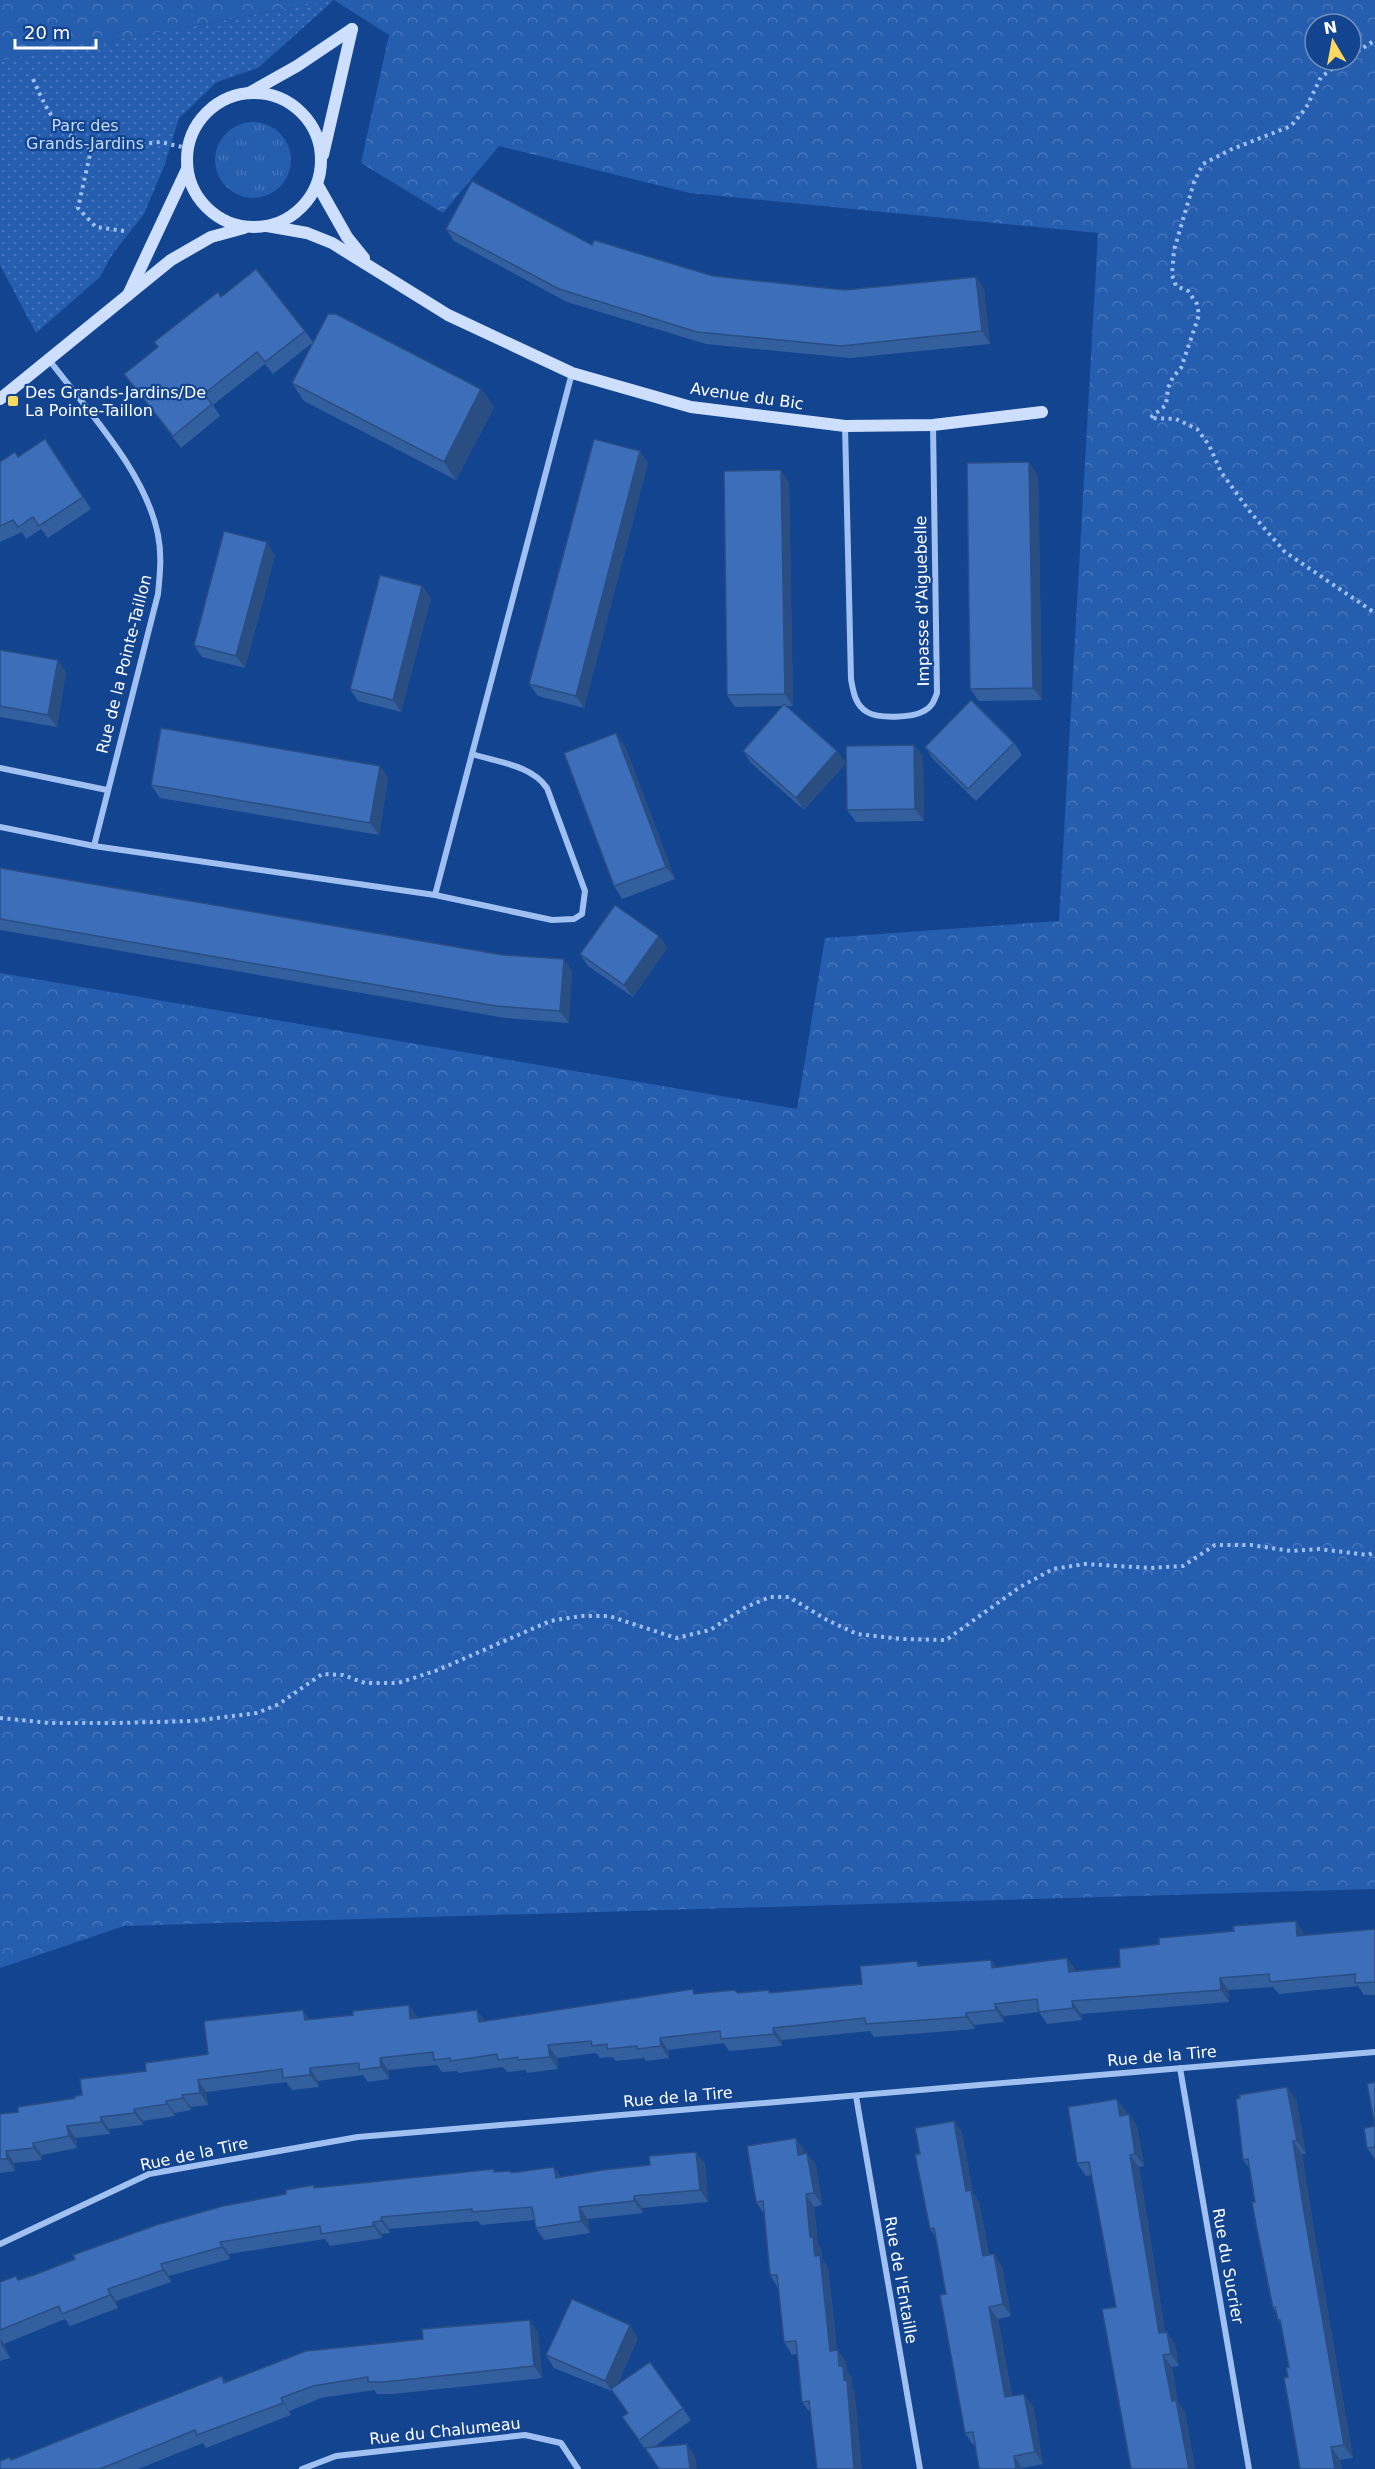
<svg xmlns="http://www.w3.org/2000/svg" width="1375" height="2469" font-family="'DejaVu Sans',sans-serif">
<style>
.grass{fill:url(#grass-tufts)}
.forest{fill:url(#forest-crowns);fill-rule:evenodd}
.park{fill:url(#park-dots)}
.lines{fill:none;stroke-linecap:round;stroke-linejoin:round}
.path{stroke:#9fc0f1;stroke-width:4;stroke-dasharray:3 4.5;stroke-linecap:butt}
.street{stroke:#9fc0f1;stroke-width:6}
.secondary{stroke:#cddffc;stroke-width:12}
.wall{fill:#345f9f}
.shaded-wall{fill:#2a4d82}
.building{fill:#3c6eb9;stroke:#2a4d82;stroke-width:1.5}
.poi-dot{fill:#ffd85f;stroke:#134490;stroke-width:2}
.labels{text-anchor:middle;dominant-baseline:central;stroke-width:4.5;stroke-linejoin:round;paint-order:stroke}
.park-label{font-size:16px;fill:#c6dcfc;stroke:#134490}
.poi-label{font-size:16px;fill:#fff;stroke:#134490;text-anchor:start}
.street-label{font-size:16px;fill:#fff;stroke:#134490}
</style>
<defs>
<pattern id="grass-tufts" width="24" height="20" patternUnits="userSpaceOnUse" patternTransform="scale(1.5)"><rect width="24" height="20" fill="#255daf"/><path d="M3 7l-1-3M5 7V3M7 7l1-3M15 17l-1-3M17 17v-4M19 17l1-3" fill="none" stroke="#4675bb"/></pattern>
<pattern id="forest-crowns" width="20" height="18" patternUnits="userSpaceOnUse" patternTransform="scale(1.5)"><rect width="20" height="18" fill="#255daf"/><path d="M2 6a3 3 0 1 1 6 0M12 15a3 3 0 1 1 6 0" fill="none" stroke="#4675bb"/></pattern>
<pattern id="park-dots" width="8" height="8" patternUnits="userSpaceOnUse" patternTransform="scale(1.5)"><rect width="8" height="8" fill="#255daf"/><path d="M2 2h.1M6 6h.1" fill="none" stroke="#4675bb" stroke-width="1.8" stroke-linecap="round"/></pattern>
</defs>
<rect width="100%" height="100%" fill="#134490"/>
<!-- grass -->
<circle class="grass" cx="253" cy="160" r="38"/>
<!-- forest -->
<path class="forest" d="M0,0h1375v1889l-1251,37 -124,42v-995l797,136 28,-171 234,-17 39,-688 -408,-40 -191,-47 -56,67 -82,-50 28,-128 -55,-35 -334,61zM1315,24h36v36h-36z"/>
<!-- park -->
<path class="park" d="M334,0l-76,68 -41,14 -38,36 -14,46 -21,50 -32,41 -12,22 -64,56 -36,-68v-204z"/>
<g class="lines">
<!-- path -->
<g class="path">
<path d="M1351,56l24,-16"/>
<path d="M1345,60l-24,17 -15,31 -15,18 -61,24 -27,14 -9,18 -20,68 -2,25 4,11 12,5 9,13 2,11 -18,53 -8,9 -5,11 -2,17 -16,13 26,1 21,10 12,16 12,27 30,41 34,39 90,61"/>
<path d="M33,79c17,39 23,48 58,71"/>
<path d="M124,231l-28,-4 -18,-19 13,-58 69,-8 27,6"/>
<path d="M0,1718l49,5h69l75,-2 64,-8 22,-9 43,-30 21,1 22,8h33l40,-13 112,-49 31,-5h28l67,22 34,-8 36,-23 24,-10h19l38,23 30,14 45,5 44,1 74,-53 33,-18 32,-5 66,4 32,-2 32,-21h36l40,6 28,-2 49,6 7,-3"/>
</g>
<!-- street -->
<g class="street">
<path d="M50,361c38,50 96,112 108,174 4,20 2,39 0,59l-64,252"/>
<path d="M845,426l6,253c2,12 4,26 16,33 12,7 45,6 57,-1 8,-4 10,-10 13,-18l-4,-268"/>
<path d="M0,768l107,22"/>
<path d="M0,827l94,19 341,49 117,25 22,-1 8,-5 3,-23 -38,-103c-15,-23 -50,-26 -75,-34"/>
<path d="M435,895l137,-522"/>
<path d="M1180,2068l69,401"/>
<path d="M856,2096l64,373"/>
<path d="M0,2244l149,-70 209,-37 1017,-85"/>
<path d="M302,2469l34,-13 189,-21 36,8 17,26"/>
</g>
<!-- secondary -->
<g class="secondary">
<path d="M249,93l48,-27 55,-37"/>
<circle cx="254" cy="160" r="67"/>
<path d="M323,155l29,-126"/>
<path d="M317,184l30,53 17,21"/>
<path d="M267,226l40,7 25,10 116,72 124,58 119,34 154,19 88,-1 109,-13"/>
<path d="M128,295l59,-126"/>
<path d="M0,399l171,-139 40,-23 33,-9"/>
</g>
</g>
<!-- wall -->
<g class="wall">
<path d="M446,229l146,16 121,31 132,14 131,-13 8,12 6,55 -140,14 -144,-14 -139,-42 -113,-61z"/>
<path d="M221,297l84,34 8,11 168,47 13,18 -38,73 -152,-79 -12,-18 20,-40 -39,31 -8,-10 -52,41 7,11 -39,32 -57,-74z"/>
<path d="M45,439l46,70 -43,29 -7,-9 -15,10 -4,-7 -22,10v-80l18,-5z"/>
<path d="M640,451l8,12 -64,245 -46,-12 -9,-12z"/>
<path d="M1038,475l4,225 -63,1 -9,-12z"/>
<path d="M789,482l4,224h-6l50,45 9,12 -42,47 -53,-47 -8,-12 39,-45 -47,1 -8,-12z"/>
<path d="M275,555l-30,113 -43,-11 -8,-12z"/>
<path d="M422,586l9,12 -30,114 -43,-11 -8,-12z"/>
<path d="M0,650l66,22 -9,55 -57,-10z"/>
<path d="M1014,743l8,12 -46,46 -43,-42 -8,-12z"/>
<path d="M914,745l9,12 1,64 -68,1 -9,-12z"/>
<path d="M625,746l50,133 -53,20 -8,-13z"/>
<path d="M380,766l8,12 -9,57 -219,-37 -9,-13z"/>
<path d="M0,868l572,103 -3,52 -64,-5 -505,-88z"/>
<path d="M659,936l8,12 -34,49 -45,-31 -8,-12z"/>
<path d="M1375,1929v66h-11l-6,-9 -79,8 -6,-7 -45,3 1,12 -148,12 1,6 -35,4 -8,-12 -35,4v6l-30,3 1,4 -101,8 -4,-6 -88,9v6l-53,5 -5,-8 -56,7 1,8 -23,3 -2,-3 -28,3 -4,-4 -12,1 -4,-5 -39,5 1,11 -31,4 -2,-3 -18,2 -4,-5 -44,6 -2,-2 -15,1 -5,-7 -49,5 1,9 -21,3 -5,-7 -45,6 1,6 -27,3 -6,-8 -80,10 2,13 -17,2v3l-16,3v3l-32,5v4l-34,4 1,5 -34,4 1,10 -35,7v5l-28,3 1,8 -15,2v-59l18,-2 57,-14 71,-27 62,-17 102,-34 43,-5 56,-10 9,13 67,3 212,-27 41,-1 31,-3 2,3 91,-9 55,-23 3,5 71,-6 5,7 80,3v1l44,-4 184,-34v2z"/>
<path d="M1375,2082v77l-8,-11 8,-22z"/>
<path d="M1296,2099l10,55h-4l11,71 40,233 -13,2 2,9 -54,-92 1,-10 -8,-41 -3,-6 -2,-7 -3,-5 -23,-139 -7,-9z"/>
<path d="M1126,2111v3l11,12 7,40 -5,1 26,165 10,12 4,22 -7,1 6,36 7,9 10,57h-64l-15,-162 -25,-132 -5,1 -9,-13z"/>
<path d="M954,2121l8,12 11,60 6,9 10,53 5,-1 8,12 9,50 -13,3 14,77 21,10 10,58 -21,4 -47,-23h-2l-8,-12 -19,-139 -10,-57 -6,-8 -10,-75z"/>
<path d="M804,2150l1,3 11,12 6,40 -8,2 4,37 3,5 1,10 6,9 9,82 9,12 1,9 5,7v10l3,4 -44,22 -9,-12 -5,-48 -5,1 -8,-13 -6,-54 -8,-13 -6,-61 -8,-12z"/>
<path d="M696,2152l9,12 3,38 -66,6 1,5 -55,6 2,14 -46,7 -8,-12 -2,-8 -53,5 -3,-4 -89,8 1,4 -8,1v4l-52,8 -5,-7 -96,15 1,5 -61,17 2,6 -55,19 2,7 -48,18 -5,-7 -61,25 6,14 -10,3v-79l16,-6 3,4 295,-95 1,3 196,-17 1,2 42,-6 7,10 89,-12z"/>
<path d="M538,2332l4,46 -149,16h-16l-3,-4 -53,8 -32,13 2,4 -85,33 -3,-5 -65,26h-138l12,-9 210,-84 4,6z"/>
<path d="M638,2338l-21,47 33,-23 41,58 -37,27 41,9 -36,13 -37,-52 6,-4 -14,-21 -60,-24 -8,-13z"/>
</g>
<!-- shaded-wall -->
<g class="shaded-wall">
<path d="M976,277l8,12 6,55 -8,-13z"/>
<path d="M481,389l13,18 -38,73 -12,-18z"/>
<path d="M640,451l8,12 -64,245 -8,-12z"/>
<path d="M1029,462l9,13 4,225 -9,-12z"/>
<path d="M781,470l8,12 4,224 -8,-12z"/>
<path d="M267,542l8,13 -30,113 -9,-12z"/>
<path d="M422,586l9,12 -30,114 -8,-12z"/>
<path d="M58,660l8,12 -9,55 -9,-12z"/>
<path d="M616,733l9,13 50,133 -9,-12z"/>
<path d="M914,745l9,12 1,64 -9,-12z"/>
<path d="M837,751l9,12 -42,47 -8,-12z"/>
<path d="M380,766l8,12 -9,57 -9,-12z"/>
<path d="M659,936l8,12 -34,49 -9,-12z"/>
<path d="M564,959l8,12 -3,52 -9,-12z"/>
<path d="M1296,1921l8,12 1,15 -8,-12z"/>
<path d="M1067,1958l9,12 1,14 -8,-12z"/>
<path d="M991,1960l8,12 -7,-4z"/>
<path d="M1220,1978l8,12 1,12 -8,-12z"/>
<path d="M1072,2001l9,13 1,6 -9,-12z"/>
<path d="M995,2004l9,12v6l-8,-12z"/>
<path d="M409,2005l8,12 2,14 -9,-12z"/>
<path d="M303,2010l9,12 -7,-2z"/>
<path d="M477,2010l9,12h-7z"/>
<path d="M966,2013l8,12 1,4 -9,-12z"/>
<path d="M773,2028l9,12v6l-8,-12z"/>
<path d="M660,2038l8,12 1,8 -8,-12z"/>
<path d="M548,2045l9,13 1,11 -8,-12z"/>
<path d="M380,2058l8,12 1,9 -8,-12z"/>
<path d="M310,2068l8,13 1,6 -9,-12z"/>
<path d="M198,2080l8,12 2,13 -8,-12z"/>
<path d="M1287,2087l9,12 10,55 -9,-13z"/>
<path d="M182,2095l9,12v3l-8,-12z"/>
<path d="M1117,2099l9,12 2,17 -8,-12z"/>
<path d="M166,2101l9,12v3l-8,-12z"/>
<path d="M134,2109l9,12v4l-8,-12z"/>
<path d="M1129,2114l8,12 7,40 -9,-12z"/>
<path d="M101,2117l8,12 1,5 -9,-12z"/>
<path d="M954,2121l8,12 11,60 6,9 12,66 -8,-12 -17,-65z"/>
<path d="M67,2126l9,12 1,10 -8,-12z"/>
<path d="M796,2138l8,12 3,17 -9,-12z"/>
<path d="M1293,2141l9,13 11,71 40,233 -9,-13 -40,-233z"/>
<path d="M33,2143l9,12v5l-8,-12z"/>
<path d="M6,2151l8,12 1,8 -8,-12z"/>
<path d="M696,2152l9,12 3,38 -8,-12z"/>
<path d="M807,2153l9,12 6,40 -8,-12z"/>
<path d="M1130,2155l9,12 28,178 -8,-12z"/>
<path d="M554,2167l8,12 -6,-1z"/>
<path d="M806,2194l8,13 4,37 3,5 1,10 6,9 10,95 -8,-12 -15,-95 -5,-19z"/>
<path d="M634,2196l8,12 1,5 -9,-12z"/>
<path d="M579,2207l9,12 2,14 -9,-12z"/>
<path d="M381,2217l8,12 1,4 -9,-12z"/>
<path d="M373,2222l9,12v4l-9,-12z"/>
<path d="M220,2242l9,12 1,5 -8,-12z"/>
<path d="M994,2254l8,12 9,50 -8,-12z"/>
<path d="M161,2264l8,12 2,6 -8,-12z"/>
<path d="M108,2289l8,12 2,7 -8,-13z"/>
<path d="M989,2307l9,12 16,90 -9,-12z"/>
<path d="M530,2320l8,12 4,46 -8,-12z"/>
<path d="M630,2325l8,13 -25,55 -8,-12z"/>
<path d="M1167,2332l8,12 4,22 -8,-12z"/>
<path d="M0,2338l4,6 6,14 -9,-13z"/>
<path d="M838,2350l8,12 1,9 5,7v10l3,4 7,77h-8z"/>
<path d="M1163,2355l9,12 6,36 7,9 10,57h-6l-17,-68z"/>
<path d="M1024,2394l9,12 10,58 -8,-12z"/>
<path d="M281,2398l8,13 2,4 -8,-12z"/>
<path d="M687,2444l8,12 2,13h-7z"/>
<path d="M1331,2447l9,13 2,9h-7z"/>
<path d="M1014,2456l8,12v1h-6z"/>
</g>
<!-- building -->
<g class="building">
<path d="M472,181l120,64 2,-5 119,36 132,14 131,-13 6,54 -141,15 -144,-14 -138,-43 -113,-60z"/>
<path d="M256,269l49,62 -40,31 -8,-10 -53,42 8,10 -39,32 -49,-62 34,-27 -4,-5 37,-29 27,-21 3,5z"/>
<path d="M328,314h8l145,75 -37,73 -152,-79z"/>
<path d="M45,439l38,58 -44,29 -6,-9 -15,10 -5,-7 -13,6v-64l15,-10 3,5z"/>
<path d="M594,439l46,12 -64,245 -47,-12z"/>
<path d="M1029,462l4,226 -63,1 -3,-226z"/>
<path d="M781,470l4,224 -58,1 -3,-224z"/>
<path d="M224,531l43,11 -31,114 -42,-11z"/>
<path d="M380,575l42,11 -29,114 -43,-11z"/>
<path d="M0,650l58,10 -10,55 -48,-9z"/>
<path d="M971,700l43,43 -46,46 -43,-42z"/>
<path d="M784,704l53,47 -41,47 -53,-47z"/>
<path d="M161,728l219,38 -10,57 -219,-38z"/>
<path d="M616,733l50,134 -52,19 -50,-133z"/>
<path d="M914,745l1,64 -68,1 -1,-64z"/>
<path d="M0,868l503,87 61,4 -4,52 -64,-5 -496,-87z"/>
<path d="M615,905l44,31 -35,49 -44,-31z"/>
<path d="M1296,1921l1,15 78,-7v53l-20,1v-9l-85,8 -1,-8 -49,4 1,12 -149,11 1,7 -34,4 -2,-13 -42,5 1,6 -30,3v4l-100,7 -1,-6 -92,10 1,6 -53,5 -1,-8 -60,7 1,8 -24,3v-3l-30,3v-5l-15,2 -1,-5 -43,4 2,12 -32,3v-3l-20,3 -1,-6 -46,7 -1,-3 -16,2 -1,-8 -53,6 1,9 -22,3v-7l-49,5v7l-27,3 -1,-9 -84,11 2,13 -18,2 1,3 -17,3 1,3 -33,5 1,4 -34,4v5l-34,4 2,10 -36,7 1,5 -28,3 1,8h-7v-45l18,-2v-5l57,-9v-2l7,-1 -2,-16 66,-8 -1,-8 63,-9 -4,-33 99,-11 2,10 48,-5v-4l56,-6 1,14 67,-9 2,12 214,-33 1,5 40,-4 4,3 31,-3v3l93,-9 -2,-18 57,-5 1,5 73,-6 1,8 75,-10 2,14 51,-5 -1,-18 40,-5v-6l75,-7 -1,-5z"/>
<path d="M1375,2082v65l-8,1 -3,-20 11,-2 -8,-42z"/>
<path d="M1287,2087l10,54h-4l11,71 40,233 -13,2 4,22h-35l-16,-91 4,-1 -2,-9 3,-1 -9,-47h-2l-3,-13 -2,1 -17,-83 -4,-23h3l-7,-43 -5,1 -7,-61 4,-1 -1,-3z"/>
<path d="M1117,2099l3,17 9,-2 6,40 -5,1 29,178 8,-1 4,22 -8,1 9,46 4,-1 13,69h-58l-29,-160 14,-2 -27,-145 -12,1 -9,-56z"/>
<path d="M954,2121l12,70 5,-1 12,66 11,-2 9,50 -14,3 16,90 19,-3 11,58 -21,4 2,13h-37l-6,-37 -8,1 -25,-138 6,-1 -12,-66 -4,1 -15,-75h5l-5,-26z"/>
<path d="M796,2138l2,17 9,-2 7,40 -8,1 4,43h3l2,19 5,-1 10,96 8,-1 1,16h4l1,14h3l7,89h-37l-8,-68 -7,1 -6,-61 -12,1 -7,-67h-7l-7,-74 -7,1 -9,-56z"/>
<path d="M696,2152l4,38 -66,6v5l-55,6 2,14 -45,7 -4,-21 -60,5v-3l-91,8v4l-8,1v4l-52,8 -1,-8 -100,16 2,5 -61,17 2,6 -55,19 2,6 -48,19 -3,-8 -59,24v-48l16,-6 2,4 16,-5 41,-16 -2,-4 83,-30 67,-19 63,-12v-4l28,-5v3l180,-19v3l17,-1v2l43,-6 2,11 46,-8 48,-5 -1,-9z"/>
<path d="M572,2299l58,26 -25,56 -59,-26z"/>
<path d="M530,2320l4,46 -150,16h-16v-5l-55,9 -32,12 2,5 -86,32 -2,-5 -95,39h-100v-8l10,-4 1,3 211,-84 2,7 82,-32 117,-12 -1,-10z"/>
<path d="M650,2362l33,46 -44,32 -17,-23 6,-4 -17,-24z"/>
<path d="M687,2444l3,25h-31l-14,-21z"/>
</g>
<!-- markers -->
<rect class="poi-dot" x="7" y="395" width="12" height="12" rx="3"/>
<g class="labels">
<!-- park labels -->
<g class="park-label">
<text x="85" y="125">Parc des<tspan x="85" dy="18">Grands-Jardins</tspan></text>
</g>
<!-- poi labels -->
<g class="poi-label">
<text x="25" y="392">Des Grands-Jardins/De<tspan x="25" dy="18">La Pointe-Taillon</tspan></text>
</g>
<!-- street labels -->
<g class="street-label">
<text transform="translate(747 396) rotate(8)">Avenue du Bic</text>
<text transform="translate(922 601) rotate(-91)">Impasse d'Aiguebelle</text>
<text transform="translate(124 664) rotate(-76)">Rue de la Pointe-Taillon</text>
<text transform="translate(1162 2056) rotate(-5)">Rue de la Tire</text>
<text transform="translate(678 2097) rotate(-5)">Rue de la Tire</text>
<text transform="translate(194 2154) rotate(-12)">Rue de la Tire</text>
<text transform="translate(1228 2266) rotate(80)">Rue du Sucrier</text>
<text transform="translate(901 2280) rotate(80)">Rue de l'Entaille</text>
<text transform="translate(445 2431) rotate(-6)">Rue du Chalumeau</text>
</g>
</g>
<!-- north arrow -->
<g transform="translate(1333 42) rotate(350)"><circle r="28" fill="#134490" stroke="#718fbc" stroke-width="1.5"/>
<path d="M0-4.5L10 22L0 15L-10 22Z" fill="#ffd85f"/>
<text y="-9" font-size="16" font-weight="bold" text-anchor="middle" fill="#ffffff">N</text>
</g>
<!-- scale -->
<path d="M15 39v9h81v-9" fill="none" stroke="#ffffff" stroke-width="3"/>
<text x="24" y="39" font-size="18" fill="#ffffff" stroke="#134490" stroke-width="4.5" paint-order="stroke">20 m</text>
</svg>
